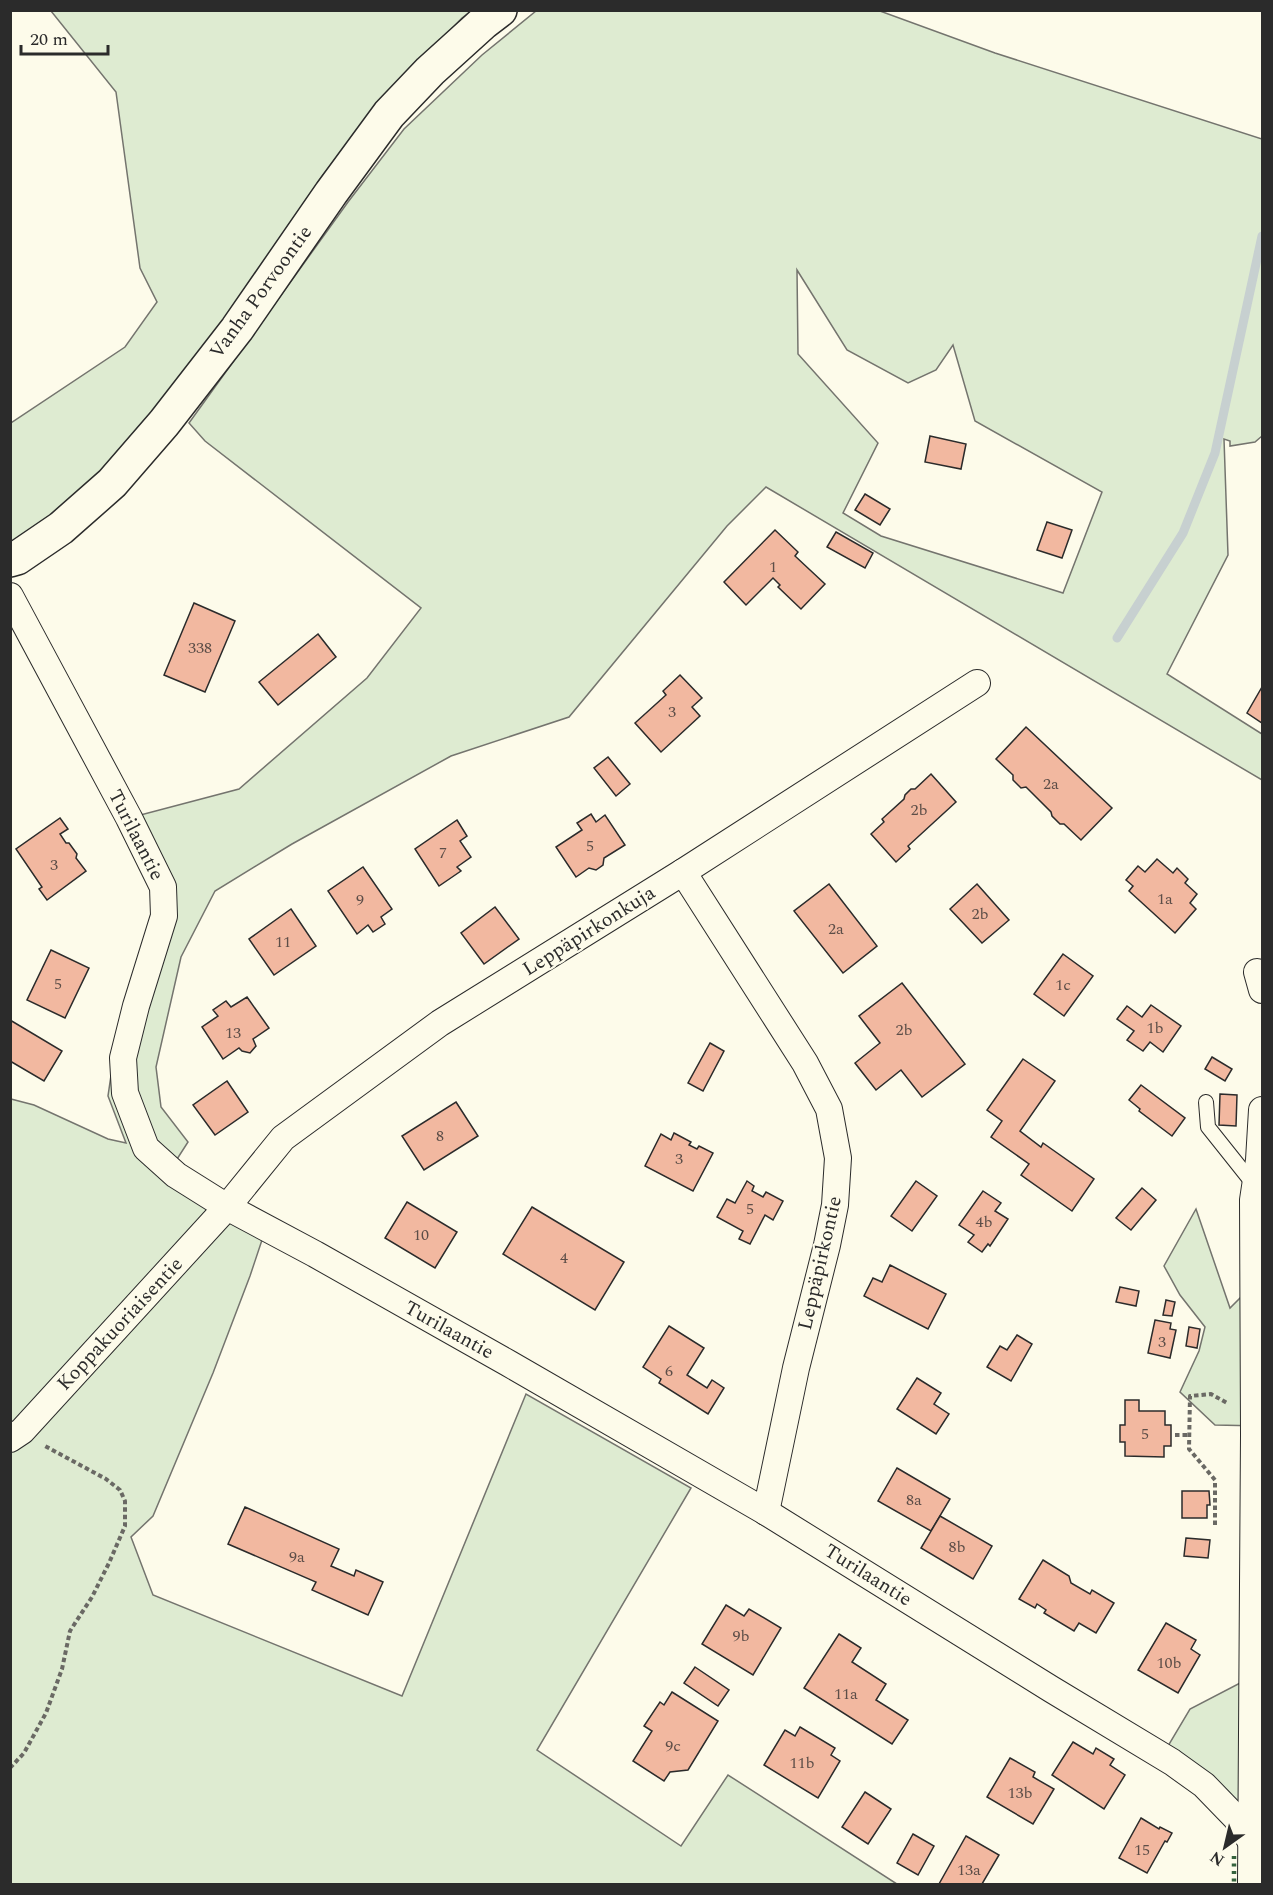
<svg xmlns="http://www.w3.org/2000/svg" width="1273" height="1895" font-family="Spectral,serif">
<style>
.green{fill:#deebd1;stroke:#74746e;stroke-width:1.5;fill-rule:evenodd}
.lines{fill:none;stroke-linecap:round;stroke-linejoin:round}
.stream{stroke:#c7d0d0;stroke-width:9}
.building{fill:#f2b8a0;stroke:#2b2b2b;stroke-width:1.5}
.lane-casing{stroke:#2b2b2b;stroke-width:16}
.street-casing{stroke:#2b2b2b;stroke-width:28}
.secondary-casing{stroke:#2b2b2b;stroke-width:36}
.path{stroke:#6a6964;stroke-width:4;stroke-dasharray:4.5 3;stroke-linecap:butt}
.lane{stroke:#fdfbea;stroke-width:14}
.street{stroke:#fdfbea;stroke-width:26}
.secondary{stroke:#fdfbea;stroke-width:33}
.hedge{stroke:#34623c;stroke-width:4.5;stroke-dasharray:3 4.5;stroke-linecap:butt}
.labels{text-anchor:middle;dominant-baseline:central;stroke-width:4.5;stroke-linejoin:round;paint-order:stroke}
.number-label{font-size:16px;fill:#5d4e48}
.street-label{font-size:20px;fill:#2b2b2b;stroke:#fdfbea}
</style>
<rect width="100%" height="100%" fill="#fdfbea"/>
<!-- green -->
<g class="green">
<path d="M51,11h420l-9,7 -79,82 -60,75 -156,228 -71,77 -48,41 -37,21v-119l114,-76 32,-45 -17,-34 -24,-176z"/>
<path d="M536,11h344l115,42 267,86v297l-7,6 -25,4v-5l-6,-2 4,116 -61,119 95,60v46l-496,-293 -39,39 -158,191 -118,39 -159,88 -77,47 -34,66 -25,110 5,40 27,35 -18,28 96,58 -16,48 -37,97 -60,143 -22,21 22,58 249,101 124,-302 165,94 -154,262 144,96 47,-71 169,109h-886v-785l23,6 74,34 18,4 -18,-47 11,-75 45,-105 -35,-98 110,-29 128,-111 54,-70 -216,-167 -16,-18 159,-221 56,-73 78,-74zM797,270l50,80 61,33 28,-13 17,-25 22,76 127,71 -39,101 -182,-57 -38,-23 35,-70 -80,-89z"/>
<path d="M1196,1209l34,99 28,-28 4,146 -47,-1 -35,-33 19,-41 6,-24 -25,-32 -16,-29z"/>
<path d="M1242,1682v118l-20,4 -60,-48 28,-47z"/>
</g>
<g class="lines">
<!-- stream -->
<path class="stream" d="M1117,638l66,-105 32,-80 47,-217"/>
</g>
<!-- building -->
<g class="building">
<path d="M930,436l36,8 -5,25 -36,-7z"/>
<path d="M865,494l25,15 -10,16 -25,-15z"/>
<path d="M1047,522l25,8 -10,28 -25,-8z"/>
<path d="M775,530l23,22 -3,4 30,28 -24,25 -23,-22 2,-2 -7,-7 -27,27 -22,-23z"/>
<path d="M836,532l37,21 -8,15 -38,-21z"/>
<path d="M194,603l41,18 -30,71 -41,-17z"/>
<path d="M318,634l18,23 -58,48 -19,-23z"/>
<path d="M680,675l22,23 -10,9 8,9 -39,36 -26,-29 31,-28 -3,-4z"/>
<path d="M1262,687v36l-15,-10z"/>
<path d="M1026,727l86,81 -31,32 -17,-16h-4l-8,-8 -1,-4 -25,-25 -5,1 -8,-8v-5l-17,-16z"/>
<path d="M608,757l22,27 -14,12 -22,-28z"/>
<path d="M931,774l25,28 -48,44 2,3 -14,13 -25,-28 13,-12 -2,-3 22,-20 1,-4 6,-6h4z"/>
<path d="M591,814l5,8 9,-7 20,30 -21,13 -1,7 -7,5 -7,-2 -13,9 -20,-30 26,-17 -5,-7z"/>
<path d="M60,818l8,11 -8,5 6,9h3l8,11 -1,4 10,13 -39,29 -8,-11 3,-2 -26,-38z"/>
<path d="M457,820l10,16 -7,5 11,16 -14,10 4,4 -22,15 -24,-37z"/>
<path d="M1157,859l16,14 4,-5 11,11 -3,4 12,11 -7,9 6,6 -21,24 -46,-42 4,-5 -7,-6 12,-14 7,6z"/>
<path d="M363,867l29,42 -11,8 4,7 -12,8 -5,-7 -11,9 -29,-43z"/>
<path d="M829,884l48,62 -34,27 -49,-62z"/>
<path d="M977,884l32,36 -27,23 -32,-34z"/>
<path d="M495,907l24,32 -35,25 -23,-31z"/>
<path d="M291,909l25,37 -42,29 -25,-36z"/>
<path d="M51,950l38,18 -24,50 -38,-18z"/>
<path d="M1063,954l30,22 -29,40 -30,-22z"/>
<path d="M902,983l63,81 -43,33 -21,-27 -25,20 -21,-27 25,-20 -21,-27z"/>
<path d="M247,997l22,31 -16,11 3,7 -6,7 -8,-2 -3,-3 -16,11 -21,-32 16,-11 -5,-6 13,-9 5,6z"/>
<path d="M1151,1005l30,21 -18,26 -13,-10 -7,9 -16,-11 7,-9 -17,-12 10,-13 15,11z"/>
<path d="M10,1020l52,31 -18,30 -34,-20z"/>
<path d="M710,1043l14,8 -21,40 -15,-8z"/>
<path d="M1212,1057l20,12 -7,12 -20,-12z"/>
<path d="M1023,1059l32,22 -35,50 21,16 2,-4 51,36 -22,32 -51,-36 8,-11 -38,-27 11,-16 -15,-11z"/>
<path d="M227,1081l21,31 -33,23 -22,-30z"/>
<path d="M1141,1085l44,33 -13,18 -33,-25 1,-2 -11,-9z"/>
<path d="M1220,1094l17,1 -1,31 -17,-1z"/>
<path d="M456,1102l22,34 -54,34 -22,-34z"/>
<path d="M674,1133l17,9 -2,3 8,4 2,-3 14,7 -20,38 -48,-25 16,-32 10,6z"/>
<path d="M747,1181l7,5 -2,5 11,6 3,-5 17,9 -10,19 -8,-5 -15,29 -11,-5 4,-8 -26,-14 10,-18 8,4z"/>
<path d="M916,1181l21,15 -25,35 -21,-15z"/>
<path d="M1142,1188l14,12 -25,30 -15,-12z"/>
<path d="M983,1191l18,12 -6,8 13,8 -18,27 -2,-2 -6,8 -14,-10 6,-7 -15,-10z"/>
<path d="M407,1202l50,30 -22,36 -50,-30z"/>
<path d="M532,1207l92,55 -29,48 -92,-56z"/>
<path d="M890,1265l56,29 -18,35 -64,-33 9,-18 9,4z"/>
<path d="M1120,1287l19,4 -3,15 -20,-4z"/>
<path d="M1166,1300l9,2 -3,14 -9,-1z"/>
<path d="M1155,1320l16,3 -1,6 6,1 -6,28 -22,-5z"/>
<path d="M669,1326l35,22 -17,27 20,13 5,-8 12,8 -16,26 -49,-31 2,-4 -18,-12z"/>
<path d="M1189,1327l11,2 -3,19 -11,-2z"/>
<path d="M1017,1335l15,9 -21,37 -24,-14 13,-21 7,4z"/>
<path d="M917,1378l24,15 -7,11 15,10 -13,20 -39,-25z"/>
<path d="M1125,1400h14v11h26v14h6v21h-7v11l-39,-1v-14h-5v-17h5z"/>
<path d="M897,1468l53,31 -19,32 -53,-30z"/>
<path d="M1182,1491h27l1,14h-3v13h-25z"/>
<path d="M245,1507l94,42 -8,17 23,10 2,-6 27,12 -15,33 -56,-25 4,-8 -88,-38z"/>
<path d="M940,1516l52,30 -19,33 -52,-31z"/>
<path d="M1186,1538l24,2 -2,18 -24,-2z"/>
<path d="M1043,1560l26,16 2,7 19,11 2,-4 22,13 -18,30 -17,-10 -5,8 -30,-18 2,-3 -9,-6 -2,4 -16,-9z"/>
<path d="M726,1605l18,11 5,-7 32,19 -28,47 -51,-31z"/>
<path d="M1166,1623l30,17 -5,9 9,6 -22,38 -40,-23z"/>
<path d="M839,1634l22,14 -9,14 34,22 -10,16 32,20 -16,24 -88,-56z"/>
<path d="M695,1667l34,23 -11,16 -34,-23z"/>
<path d="M672,1692l46,29 -30,49 -18,2 -6,9 -31,-20 19,-30 -8,-5 16,-24 4,3z"/>
<path d="M800,1727l35,21 -4,7 9,6 -22,37 -54,-33 21,-35 10,6z"/>
<path d="M1073,1742l20,12 3,-6 18,11 -4,6 15,10 -21,34 -52,-34z"/>
<path d="M1010,1758l25,14 -2,5 21,12 -21,35 -46,-27z"/>
<path d="M865,1792l26,17 -23,35 -26,-17z"/>
<path d="M1141,1818l18,11 1,-2 12,6 -5,9 -2,-1 -18,32 -28,-15z"/>
<path d="M913,1834l21,12 -16,29 -21,-12z"/>
<path d="M966,1836l33,19 -17,29h-43z"/>
</g>
<g class="lines">
<!-- lane casing -->
<g class="lane-casing">
<path id="lane" d="M1206,1102l2,25 47,59"/>
</g>
<!-- street casing -->
<g class="street-casing">
<g id="street">
<path d="M10,596l119,222 34,69 1,29 -28,90 -13,52 2,35 21,55 30,27 51,32 88,47 193,109 258,149 285,177 121,73 32,23 32,33 14,22"/>
<path d="M683,872l122,191 24,46 9,49 -3,47 -8,40 -31,123 -30,144"/>
<path d="M1257,972l5,18"/>
<path d="M10,1439l12,-8 205,-224 56,-69 157,-115 243,-151 294,-189"/>
<path d="M1251,1884l3,-449 -1,-235 6,-40 3,-50"/>
</g>
</g>
<!-- secondary casing -->
<g class="secondary-casing">
<path id="secondary" d="M10,560l7,-2 44,-30 51,-45 52,-60 73,-94 94,-136 58,-79 41,-43 53,-48 17,-13"/>
</g>
<!-- path -->
<g class="path">
<path d="M1175,1435h14"/>
<path d="M1215,1525v-45l-26,-31 1,-53 21,-2 16,9"/>
<path d="M10,1768l14,-15 22,-40 16,-44 8,-38 22,-34 17,-34 16,-37v-25l-5,-11 -14,-11 -61,-33"/>
</g>
<!-- lane -->
<use href="#lane" class="lane"/>
<!-- street -->
<use href="#street" class="street"/>
<!-- secondary -->
<use href="#secondary" class="secondary"/>
<!-- hedge -->
<path class="hedge" d="M1234,1856v28"/>
</g>
<g class="labels">
<!-- number labels -->
<g class="number-label">
<text x="773" y="567">1</text>
<text x="200" y="648">338</text>
<text x="672" y="712">3</text>
<text x="1051" y="784">2a</text>
<text x="919" y="810">2b</text>
<text x="590" y="846">5</text>
<text x="443" y="853">7</text>
<text x="54" y="865">3</text>
<text x="1165" y="899">1a</text>
<text x="360" y="900">9</text>
<text x="980" y="914">2b</text>
<text x="836" y="929">2a</text>
<text x="283" y="942">11</text>
<text x="58" y="984">5</text>
<text x="1063" y="985">1c</text>
<text x="1155" y="1028">1b</text>
<text x="904" y="1030">2b</text>
<text x="233" y="1033">13</text>
<text x="440" y="1136">8</text>
<text x="679" y="1159">3</text>
<text x="750" y="1209">5</text>
<text x="984" y="1222">4b</text>
<text x="421" y="1235">10</text>
<text x="564" y="1258">4</text>
<text x="1162" y="1342">3</text>
<text x="669" y="1371">6</text>
<text x="1145" y="1434">5</text>
<text x="914" y="1500">8a</text>
<text x="957" y="1547">8b</text>
<text x="297" y="1557">9a</text>
<text x="741" y="1636">9b</text>
<text x="1169" y="1663">10b</text>
<text x="846" y="1694">11a</text>
<text x="673" y="1746">9c</text>
<text x="802" y="1763">11b</text>
<text x="1020" y="1793">13b</text>
<text x="1142" y="1850">15</text>
<text x="969" y="1870">13a</text>
</g>
<!-- street labels -->
<g class="street-label">
<text transform="translate(261 292) rotate(-54)">Vanha Porvoontie</text>
<text transform="translate(136 835) rotate(63)">Turilaantie</text>
<text transform="translate(589 931) rotate(-32)">Leppäpirkonkuja</text>
<text transform="translate(820 1263) rotate(-77)">Leppäpirkontie</text>
<text transform="translate(120 1324) rotate(-47)">Koppakuoriaisentie</text>
<text transform="translate(449 1330) rotate(29)">Turilaantie</text>
<text transform="translate(868 1575) rotate(32)">Turilaantie</text>
</g>
</g>
<!-- border -->
<rect width="1273" height="1895" fill="none" stroke="#2b2b2b" stroke-width="24"/>
<!-- north arrow -->
<g transform="translate(1225 1847) rotate(214)" stroke="#fdfbea" stroke-width="4.5" paint-order="stroke">
<path d="M0-4.5L10 22L0 15L-10 22Z" fill="#2b2b2b"/>
<text y="-9" font-size="16" font-weight="bold" text-anchor="middle" fill="#2b2b2b">N</text>
</g>
<!-- scale -->
<path d="M21 45v9h87v-9" fill="none" stroke="#2b2b2b" stroke-width="3"/>
<text x="30" y="45" font-size="18" fill="#2b2b2b" stroke="#fdfbea" stroke-width="4.5" paint-order="stroke">20 m</text>
</svg>
